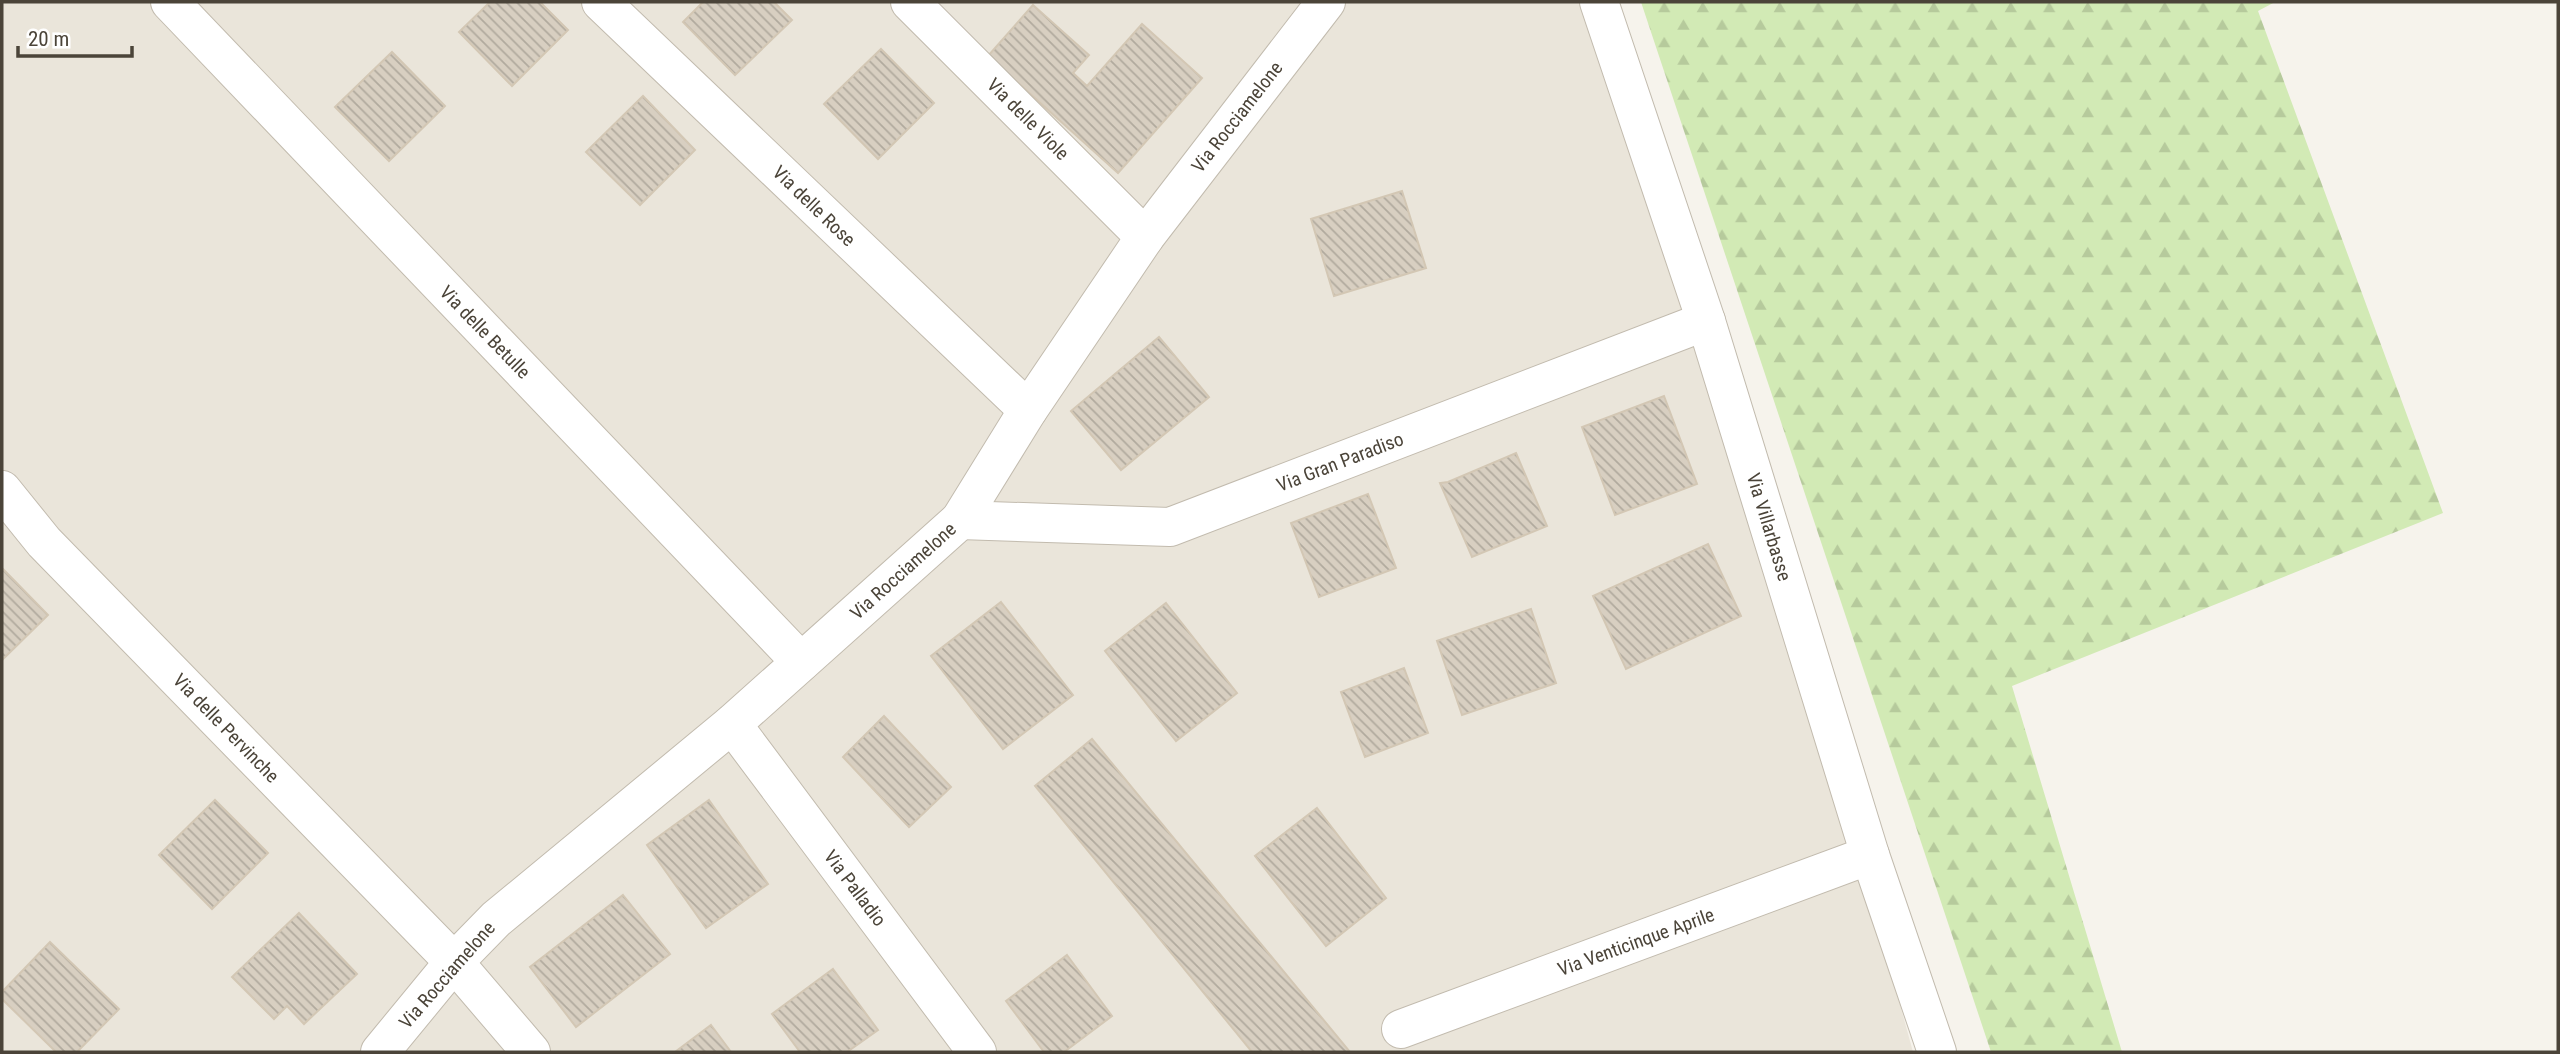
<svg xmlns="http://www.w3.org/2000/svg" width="2560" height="1054" font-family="'Roboto Condensed',sans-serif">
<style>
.residential{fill:#eae5da}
.forest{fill:url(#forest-firs)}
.building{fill:url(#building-back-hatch);stroke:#d3c7b4;stroke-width:2}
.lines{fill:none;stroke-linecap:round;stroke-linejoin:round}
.street-casing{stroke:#c2bbae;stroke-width:40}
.street{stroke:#fff;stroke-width:38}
.labels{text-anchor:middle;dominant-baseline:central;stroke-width:6;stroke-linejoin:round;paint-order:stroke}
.street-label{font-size:19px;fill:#4b4439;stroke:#fff}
</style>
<defs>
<pattern id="forest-firs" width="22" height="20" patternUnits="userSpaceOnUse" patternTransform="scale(1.75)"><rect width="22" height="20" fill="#d2eab5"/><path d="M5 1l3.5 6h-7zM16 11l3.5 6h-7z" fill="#b6ca9c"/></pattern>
<pattern id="building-back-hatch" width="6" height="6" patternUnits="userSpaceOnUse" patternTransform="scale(1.75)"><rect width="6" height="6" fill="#d8cfc1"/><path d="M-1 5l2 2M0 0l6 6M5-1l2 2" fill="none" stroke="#b1aa9e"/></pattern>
</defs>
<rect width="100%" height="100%" fill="#f6f3ec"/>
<!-- residential -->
<path class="residential" d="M2,2h1605l253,856 53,194h-1911z"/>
<!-- forest -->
<path class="forest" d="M1641,2h634l-17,9 185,502 -431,173 110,366h-131z"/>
<!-- building -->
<g class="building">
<path d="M490,2h50l28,28 -56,56 -53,-54z"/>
<path d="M703,2h71l18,18 -57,55 -52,-53z"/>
<path d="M1033,5l56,50 -16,18 14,13 55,-62 60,54 -84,95 -130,-117z"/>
<path d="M881,49l53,54 -56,56 -54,-55z"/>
<path d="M392,52l53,54 -56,55 -54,-54z"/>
<path d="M643,96l52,54 -55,55 -54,-53z"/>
<path d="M1402,191l24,77 -92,28 -23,-77z"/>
<path d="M1159,337l50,60 -88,73 -50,-59z"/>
<path d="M1664,396l33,88 -82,31 -33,-88z"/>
<path d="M1516,453l31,73 -75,31 -32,-74 8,-1z"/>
<path d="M1368,494l28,74 -77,29 -28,-74z"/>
<path d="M1708,544l33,72 -115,53 -33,-73z"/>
<path d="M2,568l46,47 -46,45z"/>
<path d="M1001,602l72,93 -70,54 -72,-93z"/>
<path d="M1166,603l71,90 -61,48 -71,-90z"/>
<path d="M1531,609l25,74 -94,32 -25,-74z"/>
<path d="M1404,668l24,65 -63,24 -24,-65z"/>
<path d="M884,716l67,71 -42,40 -66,-70z"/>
<path d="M1092,739l258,313h-98l-217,-266z"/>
<path d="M215,800l53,53 -56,56 -53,-54z"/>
<path d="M709,800l59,84 -62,44 -59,-83z"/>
<path d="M1317,808l69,90 -60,48 -71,-90z"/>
<path d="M623,895l47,59 -94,73 -46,-60z"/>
<path d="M299,913l58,61 -53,50 -17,-18 -13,13 -42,-42z"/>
<path d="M50,942l69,67 -42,43h-21l-54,-53v-7z"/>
<path d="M1067,955l45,61 -48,36h-20l-38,-51z"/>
<path d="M833,969l45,61 -31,22h-47l-28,-38z"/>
<path d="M711,1025l20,27h-56z"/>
</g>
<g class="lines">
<!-- street casing -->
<g class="street-casing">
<g id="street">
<path d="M170,2l631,660"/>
<path d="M601,2l427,408"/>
<path d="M910,2l235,235"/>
<path d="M1599,2l107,319 164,534 67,197"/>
<path d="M2,490l42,52 410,420 77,90"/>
<path d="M960,520l210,7 536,-206"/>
<path d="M732,724l245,328"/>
<path d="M1401,1029l469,-174"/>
<path d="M380,1052l74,-90 42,-43 236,-195 228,-204 68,-110 117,-173 181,-235"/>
</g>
</g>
<!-- street -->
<use href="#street" class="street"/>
</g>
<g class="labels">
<!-- street labels -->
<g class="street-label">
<text transform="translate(1237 117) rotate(-52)">Via Rocciamelone</text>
<text transform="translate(1028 119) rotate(45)">Via delle Viole</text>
<text transform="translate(814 206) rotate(44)">Via delle Rose</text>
<text transform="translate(485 332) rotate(46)">Via delle Betulle</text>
<text transform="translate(1340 462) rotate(-21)">Via Gran Paradiso</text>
<text transform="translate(1769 527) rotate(73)">Via Villarbasse</text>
<text transform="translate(903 571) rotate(-42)">Via Rocciamelone</text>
<text transform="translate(226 728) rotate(46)">Via delle Pervinche</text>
<text transform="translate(855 888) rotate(53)">Via Palladio</text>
<text transform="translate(1636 942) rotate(-20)">Via Venticinque Aprile</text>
<text transform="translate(447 975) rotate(-49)">Via Rocciamelone</text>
</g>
</g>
<!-- border -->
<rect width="2560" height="1054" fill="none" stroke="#4b4439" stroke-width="7"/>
<!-- scale -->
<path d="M18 46v10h114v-10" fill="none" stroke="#4b4439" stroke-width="3.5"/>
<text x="28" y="46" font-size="21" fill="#4b4439" stroke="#ffffff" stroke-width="5" paint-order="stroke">20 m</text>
</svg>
